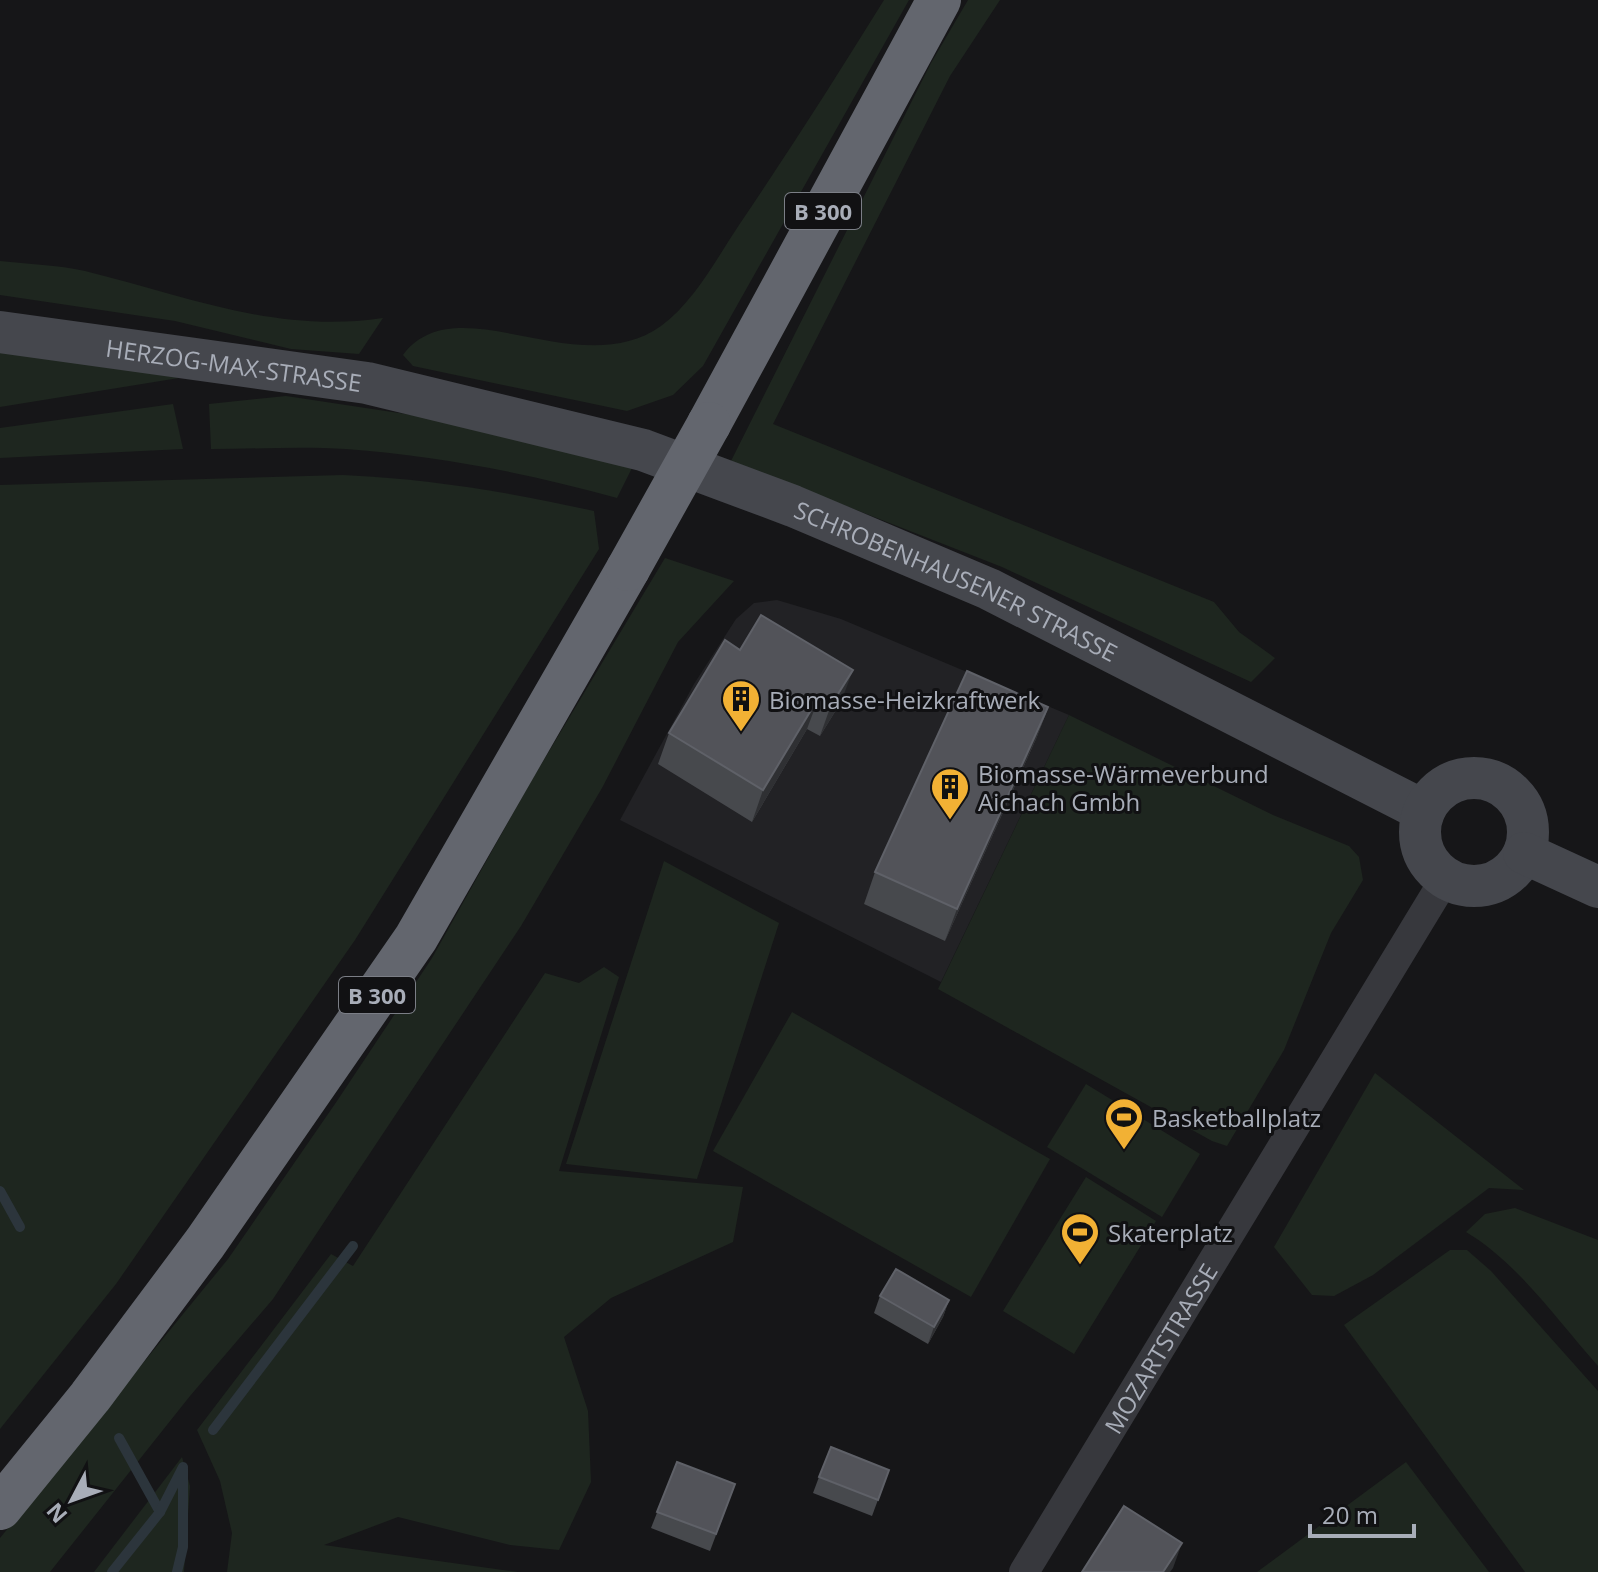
<svg xmlns="http://www.w3.org/2000/svg" width="1598" height="1572" font-family="'Open Sans',sans-serif">
<style>
.built{fill:#222225}
.green{fill:#1e261f}
.lines{fill:none;stroke-linecap:round;stroke-linejoin:round}
.stream{stroke:#2c353c;stroke-width:10}
.street{stroke:#37383d;stroke-width:30}
.secondary{stroke:#45474d;stroke-width:42}
.highway{stroke:#63666e;stroke-width:44}
.highway-bridge{stroke:#63666e;stroke-width:44}
.wall{fill:#47494d}
.shaded-wall{fill:#2f3033}
.building{fill:#525359;stroke:#5f6168;stroke-width:2}
.labels{text-anchor:middle;dominant-baseline:central;stroke-width:6;stroke-linejoin:round;paint-order:stroke}
.shield{fill:#111113;stroke:#7b7e86;stroke-width:2}
.shield-label{font-size:22px;font-weight:bold;fill:#a8adb8}
.street-label{font-size:24px;fill:#a8adb8;stroke:#111113}
.poi-label{font-size:24px;fill:#a8adb8;stroke:#111113;text-anchor:start}
</style>
<rect width="100%" height="100%" fill="#161618"/>
<!-- built -->
<path class="built" d="M777,600l64,19 228,96 -128,267 -321,-162 74,-136 42,-65 18,-16z"/>
<!-- green -->
<g class="green">
<path d="M884,0h25l-206,366 -30,29 -46,16 -214,-45 -10,-11c54,-72 175,30 258,-29 33,-24 56,-68 78,-101 50,-74 98,-149 145,-225z"/>
<path d="M968,0h32l-50,76 -177,348 441,178 25,30 36,26 -24,24 -249,-115 -271,-106 200,-398z"/>
<path d="M0,261c28,3 58,4 85,10 102,25 191,63 298,47l-24,36 -68,-5 -116,-28 -175,-26z"/>
<path d="M0,350l135,15 44,13 -179,29z"/>
<path d="M286,396l166,25 180,47 -15,30c-89,-25 -179,-42 -271,-49 -44,-3 -90,0 -135,0l-2,-45z"/>
<path d="M173,404l10,45 -183,9v-30z"/>
<path d="M343,475c86,4 167,17 251,36l5,38 -244,391 -239,344 -116,145v-944z"/>
<path d="M665,558l69,23 -56,61 -76,146 -81,138 -248,373 -83,97 -140,176h-50v-34l228,-279 109,-158 95,-143 98,-175z"/>
<path d="M1069,715l204,100 76,31 10,11 4,23 -32,53 -47,117 -57,96 -15,-5 -274,-152z"/>
<path d="M664,861l115,62 -82,256 -131,-15z"/>
<path d="M604,967l15,10 -60,194 184,16 -10,55 -122,56 -47,39 24,74 3,71 -32,68 -49,-5 -112,-28 -74,28 194,27h-291l5,-39 -12,-52 -23,-51 134,-176 22,12 192,-293 34,10z"/>
<path d="M792,1012l258,147 -79,138 -258,-146z"/>
<path d="M1375,1073l149,117 -35,-2 -116,87 -39,21 -22,-1 -38,-48z"/>
<path d="M1086,1084l114,70 -38,63 -115,-70z"/>
<path d="M1086,1177l70,44 -82,133 -71,-43z"/>
<path d="M1515,1208l83,32v126c-41,-46 -80,-103 -132,-134l19,-18z"/>
<path d="M1450,1250h17l24,21 107,120v181h-73l-181,-247z"/>
<path d="M182,1457l8,29 -6,86h-90z"/>
<path d="M1406,1462l83,110h-232z"/>
</g>
<g class="lines">
<!-- stream -->
<g class="stream">
<path d="M0,1191l20,36"/>
<path d="M213,1430l140,-184"/>
<path d="M119,1438l41,74"/>
<path d="M112,1572l48,-60 23,-45"/>
<path d="M177,1572l6,-25v-78"/>
</g>
<!-- street -->
<path class="street" id="s1" d="M1024,1572l421,-693"/>
<!-- secondary -->
<g class="secondary">
<path id="s2" d="M0,332l367,51 276,67 150,56 196,83 435,222"/>
<circle cx="1474" cy="832" r="54"/>
<path d="M1524,853l74,34"/>
</g>
<!-- highway -->
<g class="highway">
<path d="M709,424l230,-424"/>
<path d="M0,1508l90,-111 115,-154 211,-305 212,-369"/>
</g>
<!-- highway-bridge -->
<path class="highway-bridge" d="M628,569l81,-145"/>
</g>
<!-- wall -->
<g class="wall">
<path d="M740,650l101,52 -21,34 -13,-7 -55,93 -94,-58 11,-31z"/>
<path d="M1048,708l-12,31 -91,202 -81,-37 11,-32z"/>
<path d="M880,1296l69,4 -6,17 -15,27 -54,-31z"/>
<path d="M677,1462l58,22 -25,67 -59,-23z"/>
<path d="M889,1470l-17,46 -59,-23 6,-16z"/>
</g>
<!-- shaded-wall -->
<g class="shaded-wall">
<path d="M853,670l-12,32 -21,34 11,-31z"/>
<path d="M819,697l-12,32 -55,93 11,-32z"/>
<path d="M1048,707l-12,32 -91,202 12,-32z"/>
<path d="M949,1300l-6,17 -15,27 6,-17z"/>
<path d="M1182,1543l-9,25 -3,4h-7z"/>
</g>
<!-- building -->
<g class="building">
<path d="M761,615l92,55 -22,35 -12,-8 -56,93 -94,-57 56,-93 15,10z"/>
<path d="M967,671l81,36 -91,202 -82,-37z"/>
<path d="M896,1269l53,31 -15,27 -54,-31z"/>
<path d="M831,1447l58,23 -11,30 -59,-23z"/>
<path d="M677,1462l58,22 -19,50 -59,-22z"/>
<path d="M1124,1506l58,37 -19,29h-81z"/>
</g>
<!-- icons -->
<defs>
<g id="building-pin" transform="scale(2)"><path d="M0 17L-7.5 6A9.5 9.5 0 1 1 7.5 6Z" fill="#f2b134" stroke="#111113"/><path d="M-4-6H4V6H1V3H-1V6H-4ZM-2.5-4.3h1.7v1.8h-1.7ZM.8-4.3h1.7v1.8H.8ZM-2.5-1h1.7V.8h-1.7ZM.8-1h1.7V.8H.8Z" fill="#111"/></g>
<g id="stadium-pin" transform="scale(2)"><path d="M0 17L-7.5 6A9.5 9.5 0 1 1 7.5 6Z" fill="#f2b134" stroke="#111113"/><path d="M0-5a6.5 5 0 1 0 0 10a6.5 5 0 1 0 0-10ZM-3.5-1.8h7v3.6h-7Z" fill="#111"/></g>
</defs>
<g fill-rule="evenodd">
<use href="#building-pin" x="741" y="699"/>
<use href="#building-pin" x="950" y="787"/>
<use href="#stadium-pin" x="1124" y="1117"/>
<use href="#stadium-pin" x="1080" y="1232"/>
</g>
<g class="labels">
<!-- shield labels -->
<g class="shield">
<rect x="785" y="193" width="76" height="36" rx="6"/>
<rect x="339" y="977" width="76" height="36" rx="6"/>
</g>
<g class="shield-label">
<text x="823" y="211">B 300</text>
<text x="377" y="995">B 300</text>
</g>
<!-- street labels -->
<g class="street-label">
<text stroke="none"><textPath href="#s2" startOffset="236">HERZOG-MAX-STRASSE</textPath></text>
<text stroke="none"><textPath href="#s2" startOffset="994">SCHROBENHAUSENER STRASSE</textPath></text>
<text stroke="none"><textPath href="#s1" startOffset="262">MOZARTSTRASSE</textPath></text>
</g>
<!-- poi labels -->
<g class="poi-label">
<text x="769" y="699">Biomasse-Heizkraftwerk</text>
<text x="978" y="773">Biomasse-Wärmeverbund<tspan x="978" dy="28">Aichach Gmbh</tspan></text>
<text x="1152" y="1117">Basketballplatz</text>
<text x="1108" y="1232">Skaterplatz</text>
</g>
</g>
<!-- north arrow -->
<g transform="translate(72 1500) rotate(229)" stroke="#111113" stroke-width="6" paint-order="stroke">
<path d="M0-6L14 30L0 20L-14 30Z" fill="#a8adb8"/>
<text y="-12" font-size="22" font-weight="bold" text-anchor="middle" fill="#a8adb8">N</text>
</g>
<!-- scale -->
<path d="M1310 1524v12h104v-12" fill="none" stroke="#a8adb8" stroke-width="4"/>
<text x="1322" y="1524" font-size="24" fill="#a8adb8" stroke="#111113" stroke-width="6" paint-order="stroke">20 m</text>
</svg>
